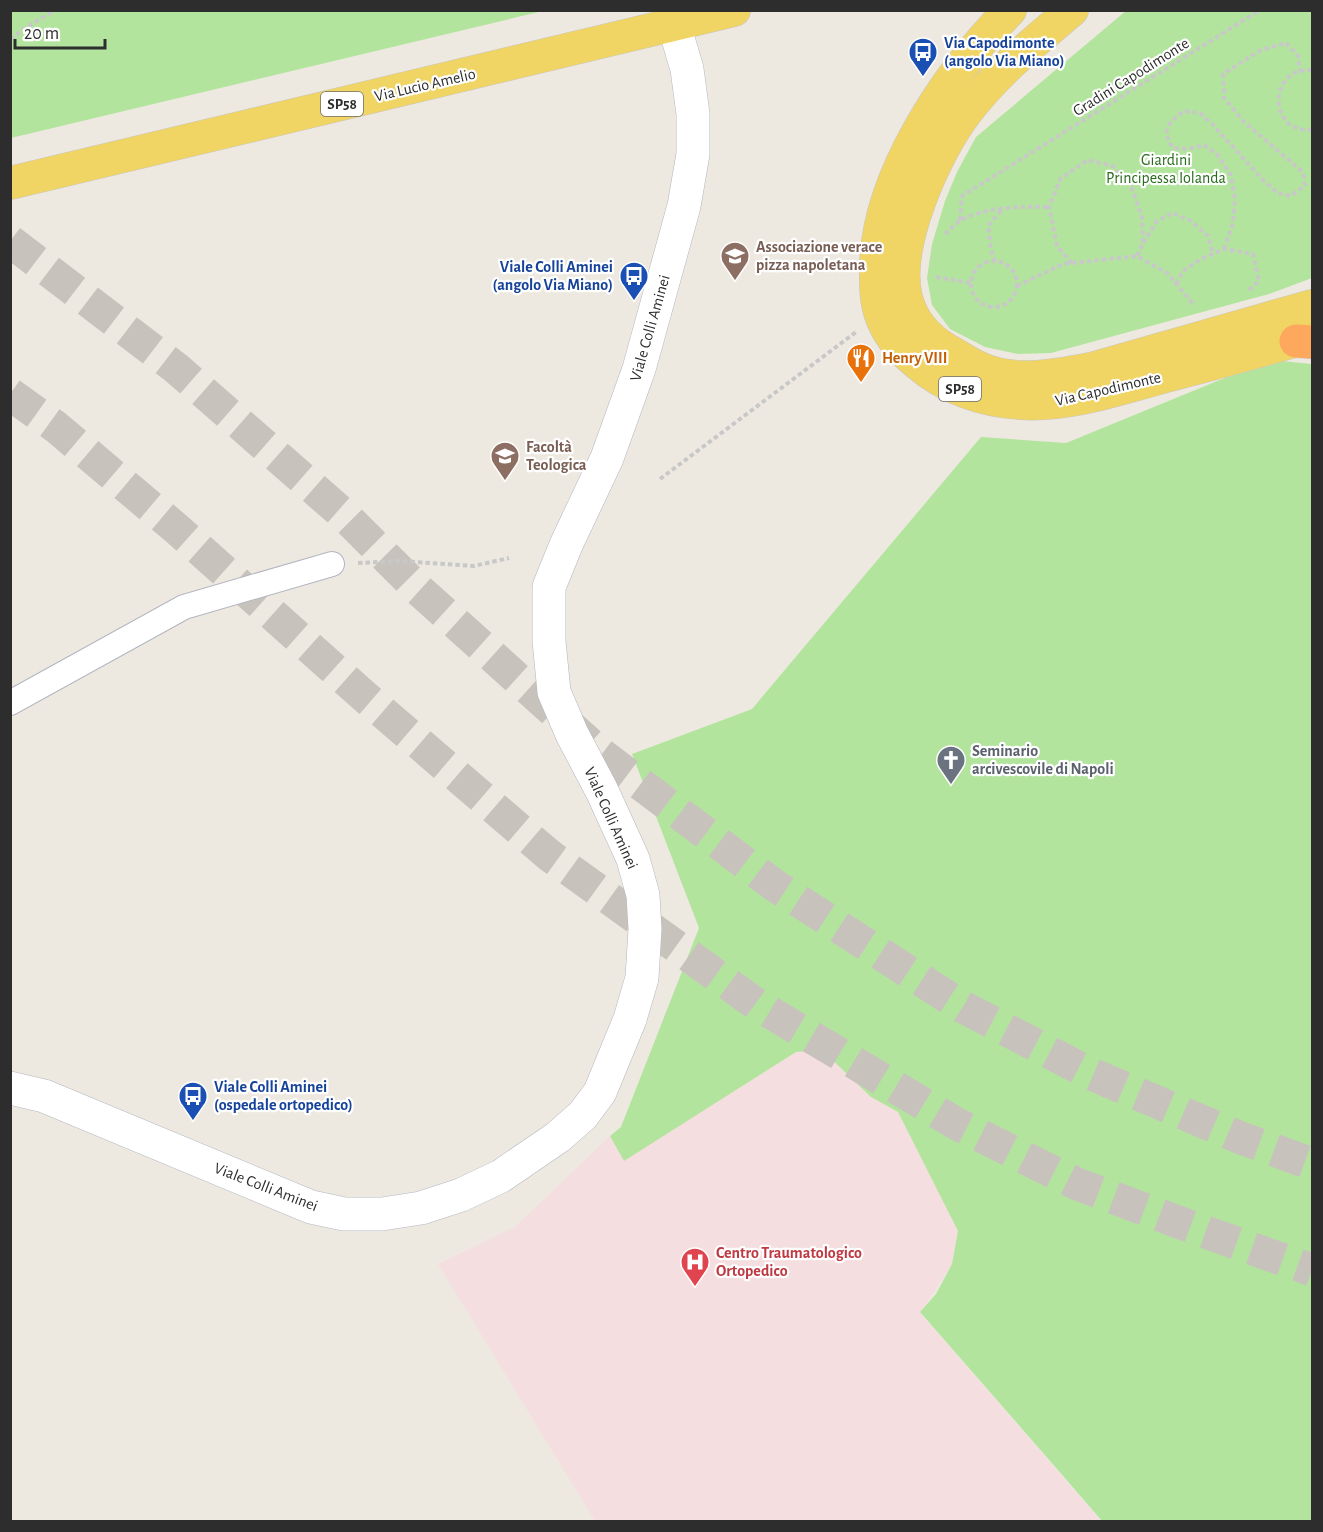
<svg xmlns="http://www.w3.org/2000/svg" width="1323" height="1532" font-family="'Alegreya Sans',sans-serif">
<style>
.medical{fill:#f4dedf}
.green{fill:#b3e49e}
.lines{fill:none;stroke-linecap:round;stroke-linejoin:round}
.highway-tunnel{stroke:#c7c3bc;stroke-width:33;stroke-dasharray:33 16;stroke-linecap:butt}
.street-casing{stroke:#b3b6c0;stroke-width:26}
.secondary-casing{stroke:#b3b6c0;stroke-width:34}
.primary-casing{stroke:#c8c8c8;stroke-width:34}
.highway-casing{stroke:#c8c8c8;stroke-width:34}
.path{stroke:#c8c8c8;stroke-width:4;stroke-dasharray:4.5 3;stroke-linecap:butt}
.street{stroke:#fff;stroke-width:24}
.secondary{stroke:#fff;stroke-width:33}
.primary{stroke:#f0d464;stroke-width:33}
.highway{stroke:#fda85d;stroke-width:33}
.labels{text-anchor:middle;dominant-baseline:central;stroke-width:4.5;stroke-linejoin:round;paint-order:stroke}
.shield{fill:#fff;stroke:#6c6c6c;stroke-width:1.5}
.shield-label{font-size:15px;font-weight:bold;fill:#2d2d2d}
.transit-label{font-size:16px;font-weight:bold;fill:#164399;stroke:#fff;text-anchor:start}
.street-label{font-size:16px;fill:#2d2d2d;stroke:#fff}
.park-label{font-size:16px;fill:#2a6c1c;stroke:#fff}
.education-label{font-size:16px;font-weight:bold;fill:#785e54;stroke:#fff;text-anchor:start}
.food-label{font-size:16px;font-weight:bold;fill:#c56008;stroke:#fff;text-anchor:start}
.worship-label{font-size:16px;font-weight:bold;fill:#5b616d;stroke:#fff;text-anchor:start}
.health-label{font-size:16px;font-weight:bold;fill:#be3a42;stroke:#fff;text-anchor:start}
</style>
<rect width="100%" height="100%" fill="#eee9e0"/>
<!-- medical -->
<path class="medical" d="M822,1050l49,47 27,15 60,119 -6,33 -32,49 181,208h-506l-157,-257 77,-37 95,-91 14,24 172,-108z"/>
<!-- green -->
<g class="green">
<path d="M11,10h532v1l-532,127z"/>
<path d="M1127,10l185,1v267l-43,16 -218,59 -33,1 -33,-7 -35,-18 -18,-24 -5,-27 5,-34 13,-43 12,-29 19,-35z"/>
<path d="M1282,361l30,3v1157h-210l-45,-52 -137,-157 16,-18 16,-30 6,-33 -60,-119 -27,-15 -49,-47 -26,2 -172,109 -14,-25 11,-9 78,-199 -67,-174 120,-45 229,-272 85,6 161,-66z"/>
</g>
<g class="lines">
<!-- highway-tunnel -->
<g class="highway-tunnel">
<path d="M10,241l166,127 167,146 76,76 182,164 173,131 189,122 126,66 152,65 71,26"/>
<path d="M10,394l46,33 122,103 186,166 185,159 207,149 201,120 120,60 120,45 115,41"/>
</g>
<!-- street casing -->
<g class="street-casing">
<path id="street" d="M10,703l174,-96 148,-43"/>
</g>
<!-- secondary casing -->
<g class="secondary-casing">
<path id="secondary" d="M10,1088l34,8 267,111 33,7h38l39,-6 40,-13 40,-19 57,-39 25,-22 17,-23 30,-73 12,-41 3,-49 -2,-34 -10,-36 -31,-68 -30,-57 -18,-42 -5,-51v-54l17,-42 41,-87 32,-89 45,-163 9,-52v-40l-6,-45 -13,-44"/>
</g>
<!-- primary casing -->
<g class="primary-casing">
<g id="primary">
<path d="M1010,10c-63,64 -135,169 -134,262 0,13 0,27 4,40 6,20 21,38 37,51 29,25 66,38 104,40 45,3 91,-12 134,-24 52,-14 105,-28 157,-43"/>
<path d="M1072,10c-38,32 -75,62 -105,101 -32,41 -74,135 -61,187 6,23 21,40 41,52 11,6 21,13 32,18 35,16 76,8 112,1l221,-63"/>
<path d="M10,183l724,-173"/>
</g>
</g>
<!-- highway casing -->
<g class="highway-casing">
<path id="highway" d="M1296,341l16,1"/>
</g>
<!-- path -->
<g class="path">
<path d="M10,39l17,-12 28,-17"/>
<path d="M1312,70c-44,-3 -45,63 0,60"/>
<path d="M960,220l2,-24 298,-186"/>
<path d="M945,234c5,-4 9,-10 15,-13 22,-14 64,-15 89,-14"/>
<path d="M1143,243l14,-22 16,-8 18,8 17,15 5,18"/>
<path d="M1224,249l9,-26 2,-23 -4,-25 -14,-21 -13,-9 -16,4 -15,-1c-13,-18 -4,-26 11,-37l16,2 12,11 52,57 14,12 13,3 14,-11 -2,-13 -59,-50 -20,-24 -1,-24 38,-24 25,-7 12,13 2,15"/>
<circle cx="994" cy="284" r="23"/>
<path d="M995,262l-4,-12 -3,-24 15,-17"/>
<path d="M1072,263l-15,-17 -8,-39 12,-29 27,-18 25,6 18,20 11,31 1,26 -6,13"/>
<path d="M936,277l36,6"/>
<path d="M1176,284l7,-13 18,-12 23,-10 29,5 6,27 -11,10"/>
<path d="M1017,286l46,-22 74,-8 30,17 28,33"/>
<path d="M660,479l196,-147"/>
<path d="M358,563l41,-2 75,5 35,-8"/>
</g>
<!-- street -->
<use href="#street" class="street"/>
<!-- secondary -->
<use href="#secondary" class="secondary"/>
<!-- primary -->
<use href="#primary" class="primary"/>
<!-- highway -->
<use href="#highway" class="highway"/>
</g>
<!-- icons -->
<defs>
<g id="bus-pin" transform="scale(1.5)"><path d="M0 17L-7.5 6A9.5 9.5 0 1 1 7.5 6Z" fill="#1a4fb4" stroke="#fff"/><path d="M-5-6H5V4H4V6H2V4H-2V6H-4V4H-5ZM-3.5-4V0h7V-4ZM-3.5 1.2v1.5H-2V1.2ZM2 1.2v1.5H3.5V1.2Z" fill="#fff"/></g>
<g id="school-pin" transform="scale(1.5)"><path d="M0 17L-7.5 6A9.5 9.5 0 1 1 7.5 6Z" fill="#8d6e63" stroke="#fff"/><path d="M0-5L7-2L0 1L-7-2ZM-4 1L0 2.5L4 1V4Q0 6-4 4Z" fill="#fff"/></g>
<g id="restaurant-pin" transform="scale(1.5)"><path d="M0 17L-7.5 6A9.5 9.5 0 1 1 7.5 6Z" fill="#e8710a" stroke="#fff"/><path d="M-5-6h1v4h1v-4h1v4h1v-4h1v5L-1.5 .5V6h-2V.5L-5-1ZM5-6V6H3V1.5H1.5Q1.5-4 5-6Z" fill="#fff"/></g>
<g id="university-pin" transform="scale(1.5)"><path d="M0 17L-7.5 6A9.5 9.5 0 1 1 7.5 6Z" fill="#8d6e63" stroke="#fff"/><path d="M0-5L7-2L0 1L-7-2ZM-4 1L0 2.5L4 1V4Q0 6-4 4Z" fill="#fff"/></g>
<g id="church-pin" transform="scale(1.5)"><path d="M0 17L-7.5 6A9.5 9.5 0 1 1 7.5 6Z" fill="#6b7280" stroke="#fff"/><path d="M-1.2-6h2.4v3.5h3.3v2.4h-3.3V6h-2.4V-.1h-3.3v-2.4h3.3Z" fill="#fff"/></g>
<g id="hospital-pin" transform="scale(1.5)"><path d="M0 17L-7.5 6A9.5 9.5 0 1 1 7.5 6Z" fill="#e0444e" stroke="#fff"/><path d="M-5-5h3v3.5h4V-5h3V5h-3V1.5h-4V5h-3Z" fill="#fff"/></g>
</defs>
<g fill-rule="evenodd">
<use href="#bus-pin" x="923" y="52"/>
<use href="#school-pin" x="735" y="256"/>
<use href="#bus-pin" x="634" y="276"/>
<use href="#restaurant-pin" x="861" y="358"/>
<use href="#university-pin" x="505" y="456"/>
<use href="#church-pin" x="951" y="760"/>
<use href="#bus-pin" x="193" y="1096"/>
<use href="#hospital-pin" x="695" y="1262"/>
</g>
<g class="labels">
<!-- shield labels -->
<g class="shield">
<rect x="321" y="92" width="42" height="24" rx="4.5"/>
<rect x="939" y="377" width="42" height="24" rx="4.5"/>
</g>
<g class="shield-label">
<text x="342" y="104">SP58</text>
<text x="960" y="389">SP58</text>
</g>
<!-- transit labels -->
<g class="transit-label">
<text x="944" y="43">Via Capodimonte<tspan x="944" dy="18">(angolo Via Miano)</tspan></text>
<text x="613" y="267" text-anchor="end">Viale Colli Aminei<tspan x="613" dy="18">(angolo Via Miano)</tspan></text>
<text x="214" y="1087">Viale Colli Aminei<tspan x="214" dy="18">(ospedale ortopedico)</tspan></text>
</g>
<!-- street labels -->
<g class="street-label">
<text transform="translate(1131 77) rotate(-32)">Gradini Capodimonte</text>
<text transform="translate(425 85) rotate(-13)">Via Lucio Amelio</text>
<text transform="translate(650 328) rotate(-74)">Viale Colli Aminei</text>
<text transform="translate(1108 389) rotate(-13)">Via Capodimonte</text>
<text transform="translate(611 818) rotate(66)">Viale Colli Aminei</text>
<text transform="translate(266 1187) rotate(21)">Viale Colli Aminei</text>
</g>
<!-- park labels -->
<g class="park-label">
<text x="1166" y="160">Giardini<tspan x="1166" dy="18">Principessa Iolanda</tspan></text>
</g>
<!-- education labels -->
<g class="education-label">
<text x="756" y="247">Associazione verace<tspan x="756" dy="18">pizza napoletana</tspan></text>
<text x="526" y="447">Facoltà<tspan x="526" dy="18">Teologica</tspan></text>
</g>
<!-- food labels -->
<g class="food-label">
<text x="882" y="358">Henry VIII</text>
</g>
<!-- worship labels -->
<g class="worship-label">
<text x="972" y="751">Seminario<tspan x="972" dy="18">arcivescovile di Napoli</tspan></text>
</g>
<!-- health labels -->
<g class="health-label">
<text x="716" y="1253">Centro Traumatologico<tspan x="716" dy="18">Ortopedico</tspan></text>
</g>
</g>
<!-- border -->
<rect width="1323" height="1532" fill="none" stroke="#2d2d2d" stroke-width="24"/>
<!-- scale -->
<path d="M15 39v9h90v-9" fill="none" stroke="#2d2d2d" stroke-width="3"/>
<text x="24" y="39" font-size="18" fill="#2d2d2d" stroke="#ffffff" stroke-width="4.5" paint-order="stroke">20 m</text>
</svg>
